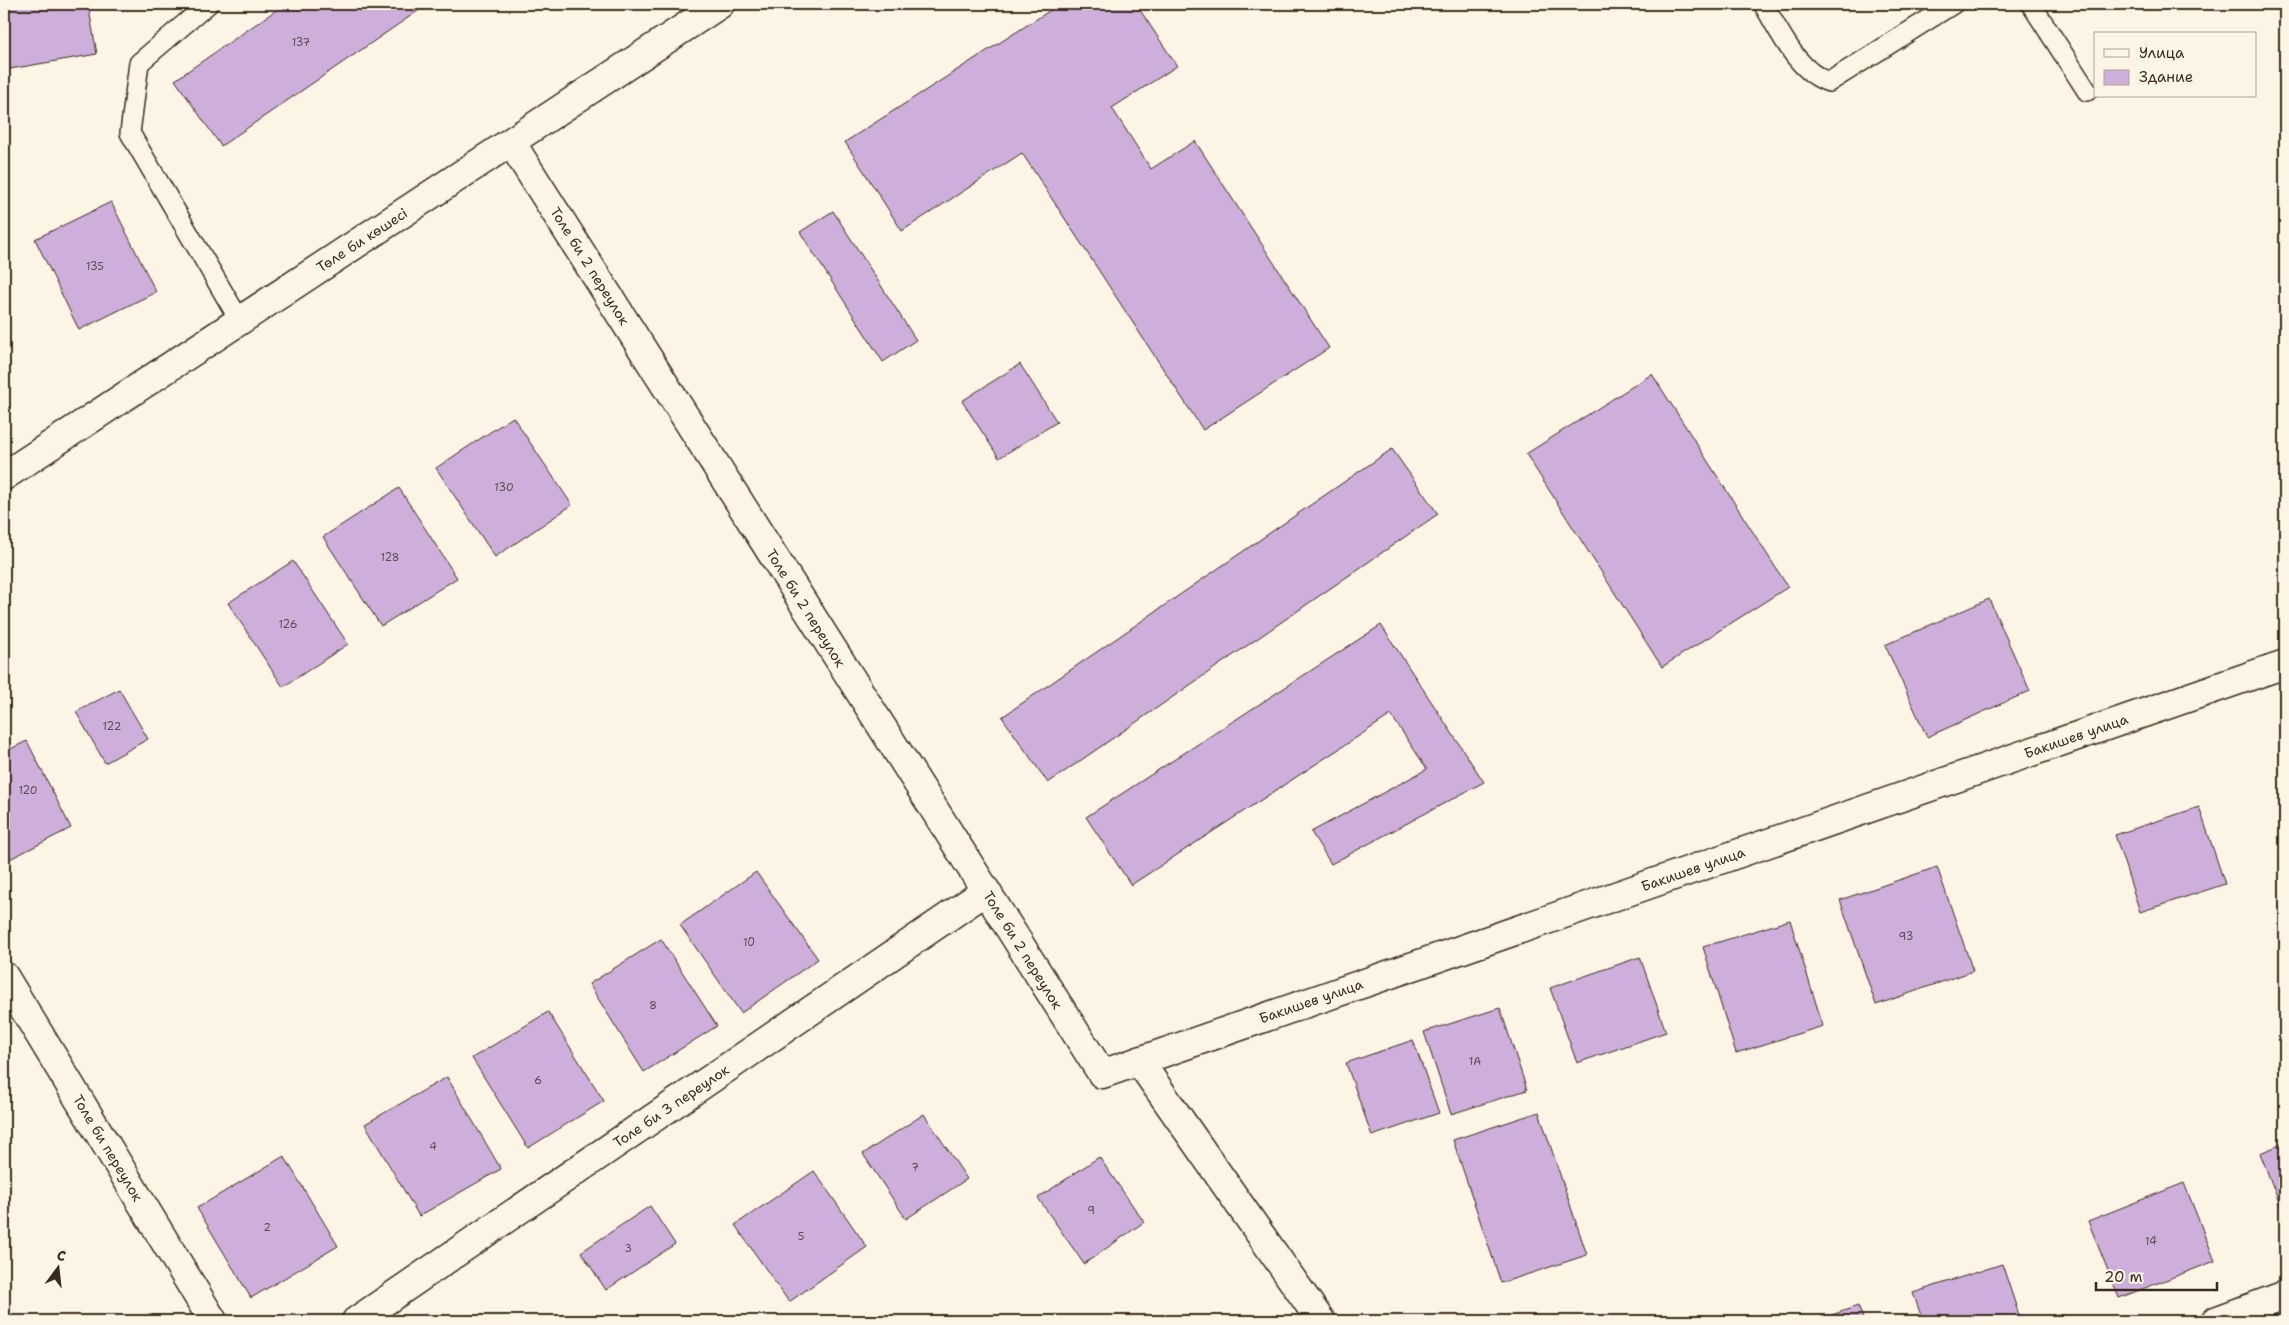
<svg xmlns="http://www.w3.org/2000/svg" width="2289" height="1325" font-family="'Shantell Sans',sans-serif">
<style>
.building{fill:#ceafdc;stroke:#3b2a1e}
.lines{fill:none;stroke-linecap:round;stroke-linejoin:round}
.lane-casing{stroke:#3b2a1e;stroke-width:22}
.street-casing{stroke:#3b2a1e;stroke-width:31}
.secondary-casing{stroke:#3b2a1e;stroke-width:31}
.lane{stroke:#fcf5e5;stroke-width:19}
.street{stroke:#fcf5e5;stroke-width:28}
.secondary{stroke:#fcf5e5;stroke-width:28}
.labels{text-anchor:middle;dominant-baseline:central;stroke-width:4;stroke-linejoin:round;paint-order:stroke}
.number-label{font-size:11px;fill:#604b4e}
.street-label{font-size:14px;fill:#3b2a1e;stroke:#fcf5e5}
</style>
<rect width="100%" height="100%" fill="#fcf5e5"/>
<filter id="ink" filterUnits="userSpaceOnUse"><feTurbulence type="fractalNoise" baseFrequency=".02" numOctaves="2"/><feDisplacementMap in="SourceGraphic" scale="10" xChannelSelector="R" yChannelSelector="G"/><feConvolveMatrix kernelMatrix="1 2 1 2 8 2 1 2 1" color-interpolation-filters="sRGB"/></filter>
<g filter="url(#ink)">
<!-- building -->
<g class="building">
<path d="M4,4h84l9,50 -93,16z"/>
<path d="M285,4h143l-207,142 -46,-66z"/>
<path d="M1060,4h76l41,62 -65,42 39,61 44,-28 134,207 -126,82 -181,-277 -120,78 -57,-89z"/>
<path d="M111,202l45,90 -77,38 -44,-91z"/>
<path d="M833,211l83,129 -33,22 -83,-130z"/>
<path d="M1020,364l37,58 -58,36 -37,-57z"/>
<path d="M1652,374l136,213 -126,80 -136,-213z"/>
<path d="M513,417l59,88 -77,52 -59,-89z"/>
<path d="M1392,449l46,65 -390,269 -46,-66z"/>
<path d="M399,488l58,90 -76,48 -58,-89z"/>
<path d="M293,561l55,83 -65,43 -55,-84z"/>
<path d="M1989,599l41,92 -103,46 -42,-92z"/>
<path d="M1381,625l103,157 -153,82 -20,-32 116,-63 -36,-54 -260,170 -45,-68z"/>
<path d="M119,689l29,50 -43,24 -29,-51z"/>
<path d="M27,741l44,87 -67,34v-110z"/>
<path d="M2199,807l26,77 -85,28 -25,-77z"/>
<path d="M1937,867l36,104 -97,34 -36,-105z"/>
<path d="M756,872l62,87 -77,54 -61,-88z"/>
<path d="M1790,920l33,106 -87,27 -33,-106z"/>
<path d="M661,939l56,87 -73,46 -55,-88z"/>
<path d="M1640,957l26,75 -89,31 -27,-75z"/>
<path d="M1500,1008l27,82 -76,24 -27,-82z"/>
<path d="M548,1012l56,89 -76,47 -56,-90z"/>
<path d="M1413,1040l26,73 -67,23 -26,-73z"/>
<path d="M447,1077l54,92 -82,47 -54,-92z"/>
<path d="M1539,1112l48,143 -86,28 -48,-143z"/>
<path d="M924,1114l43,65 -61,40 -43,-65z"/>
<path d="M2285,1143v75l-25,-65z"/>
<path d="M284,1156l54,90 -87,52 -54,-90z"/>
<path d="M1099,1157l45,65 -60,42 -46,-66z"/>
<path d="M814,1171l53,76 -78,55 -54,-77z"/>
<path d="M2184,1183l31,78 -96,37 -31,-77z"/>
<path d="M650,1206l25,38 -69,46 -25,-38z"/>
<path d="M2002,1264l19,57h-98l-10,-28z"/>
<path d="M1858,1306l6,15h-50z"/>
</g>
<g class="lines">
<!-- lane casing -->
<g class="lane-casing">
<g id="lane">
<path d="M208,4l-69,59 -9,70 110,188"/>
<path d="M1763,4c17,27 34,68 66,78l124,-78"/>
<path d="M2031,4l56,87"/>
</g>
</g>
<!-- street casing -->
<g class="street-casing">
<g id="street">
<path d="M511,142l591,932 1183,-410"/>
<path d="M4,976l209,345"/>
<path d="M1139,1061l182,260"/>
<path d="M356,1321l630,-430"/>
<path d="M2215,1321l70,-26"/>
</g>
</g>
<!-- secondary casing -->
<g class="secondary-casing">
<path id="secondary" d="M4,476l716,-472"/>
</g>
<!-- lane -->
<use href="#lane" class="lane"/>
<!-- street -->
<use href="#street" class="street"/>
<!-- secondary -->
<use href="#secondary" class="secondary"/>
</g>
</g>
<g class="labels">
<!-- number labels -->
<g class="number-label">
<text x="301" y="42">137</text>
<text x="95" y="266">135</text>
<text x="504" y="487">130</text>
<text x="390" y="557">128</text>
<text x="288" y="624">126</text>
<text x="112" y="726">122</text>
<text x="28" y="790">120</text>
<text x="1906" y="936">93</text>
<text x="749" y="942">10</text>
<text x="653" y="1005">8</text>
<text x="1475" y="1061">1А</text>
<text x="538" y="1080">6</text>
<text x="433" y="1146">4</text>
<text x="915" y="1167">7</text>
<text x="1091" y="1210">9</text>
<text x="267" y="1227">2</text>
<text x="801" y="1236">5</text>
<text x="2151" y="1241">14</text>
<text x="628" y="1248">3</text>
</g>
<!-- street labels -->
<g class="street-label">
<text transform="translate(362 240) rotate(-33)">Төле би көшесі</text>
<text transform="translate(590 266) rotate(58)">Толе би 2 переулок</text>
<text transform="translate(806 608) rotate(58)">Толе би 2 переулок</text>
<text transform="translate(2076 736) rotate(-19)">Бакишев улица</text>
<text transform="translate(1693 869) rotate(-19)">Бакишев улица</text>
<text transform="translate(1023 950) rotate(58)">Толе би 2 переулок</text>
<text transform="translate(1311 1001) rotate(-19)">Бакишев улица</text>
<text transform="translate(671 1106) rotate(-34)">Толе би 3 переулок</text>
<text transform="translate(108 1148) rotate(59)">Толе би переулок</text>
</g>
</g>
<!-- margin -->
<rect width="2289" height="1325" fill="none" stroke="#fcf5e5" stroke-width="20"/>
<rect x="10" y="10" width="2269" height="1305" fill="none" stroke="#3b2a1e" stroke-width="2" filter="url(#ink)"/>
<!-- legend -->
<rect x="2094" y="32" width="162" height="65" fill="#fcf5e5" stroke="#afa495"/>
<rect x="2104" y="49" width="25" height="8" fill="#fcf5e5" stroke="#afa495"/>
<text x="2139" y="58" font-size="15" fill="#3b2a1e">Улица</text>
<rect x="2104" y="70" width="25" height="15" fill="#ceafdc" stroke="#afa495"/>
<text x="2139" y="82" font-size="15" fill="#3b2a1e">Здание</text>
<!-- north arrow -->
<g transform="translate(58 1268) rotate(15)" stroke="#fcf5e5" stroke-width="4" paint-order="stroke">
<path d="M0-4L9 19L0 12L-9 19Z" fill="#3b2a1e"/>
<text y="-8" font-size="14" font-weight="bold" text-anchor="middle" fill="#3b2a1e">С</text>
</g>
<!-- scale -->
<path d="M2096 1282v8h121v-8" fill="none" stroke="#3b2a1e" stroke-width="2.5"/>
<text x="2104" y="1282" font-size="15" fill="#3b2a1e" stroke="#fcf5e5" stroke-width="4" paint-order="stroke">20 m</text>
</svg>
